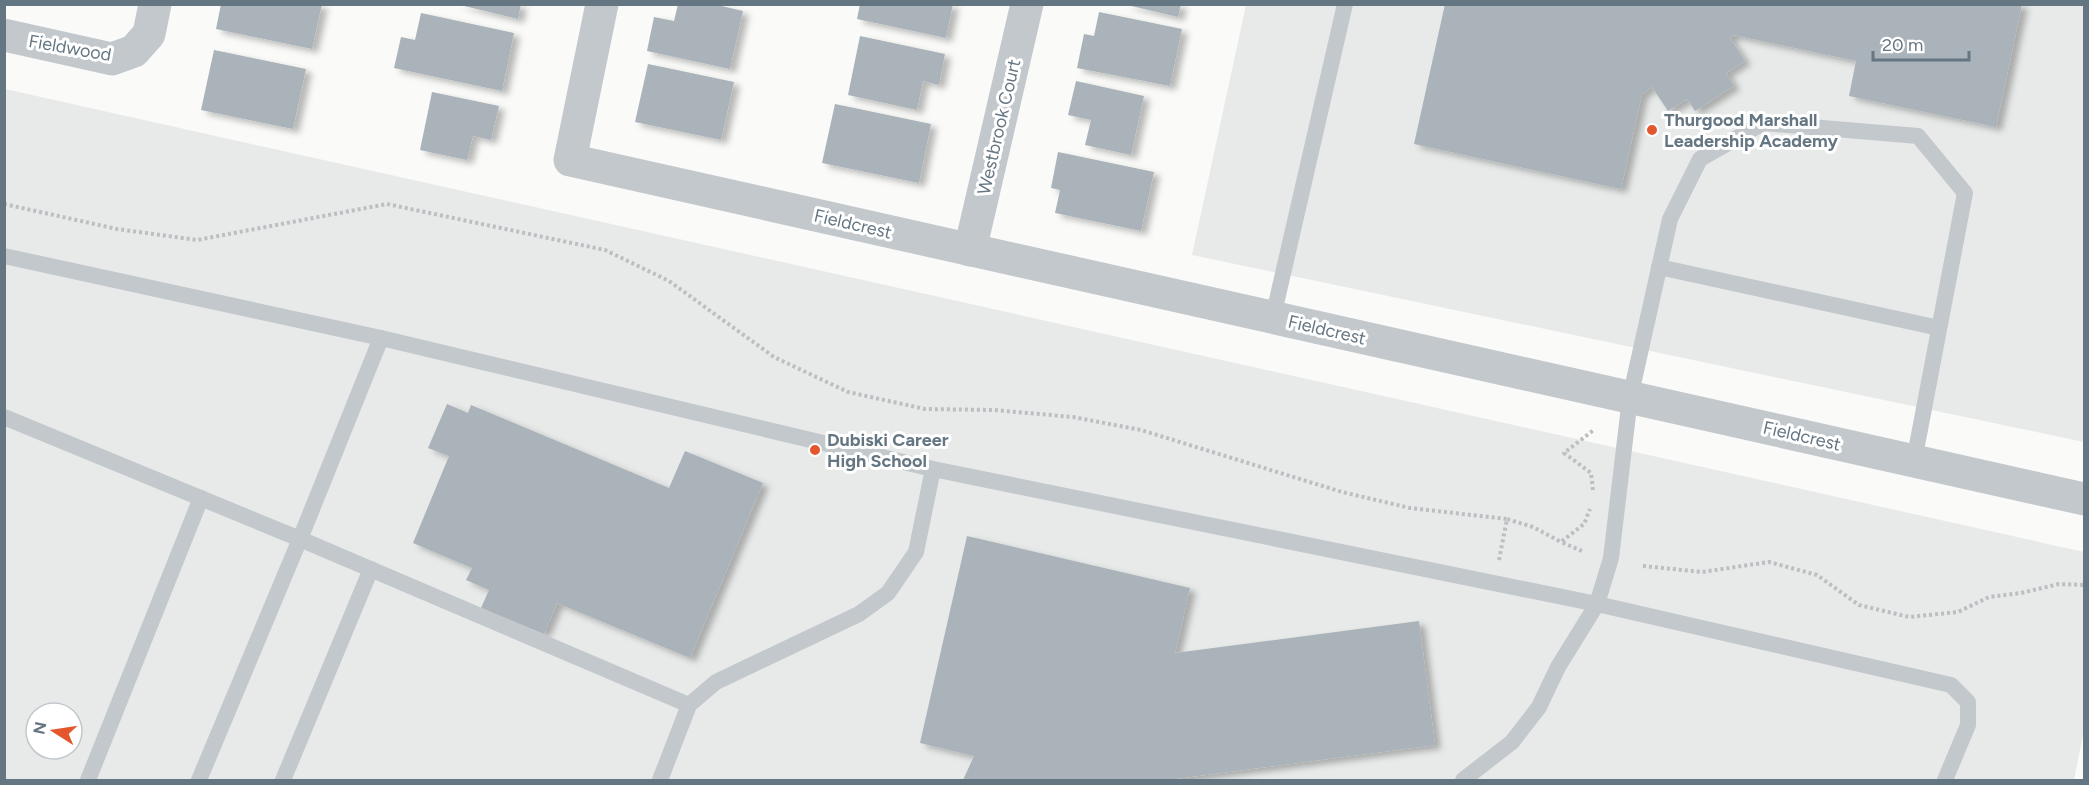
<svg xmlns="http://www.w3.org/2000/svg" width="2089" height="785" font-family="Figtree,sans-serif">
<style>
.built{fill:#e8e9e9;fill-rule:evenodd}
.building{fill:#aab3b9;filter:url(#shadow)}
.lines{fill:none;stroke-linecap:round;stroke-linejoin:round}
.path{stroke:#bbbfc2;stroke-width:4;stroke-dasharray:3 3;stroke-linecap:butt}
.service{stroke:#c3c8cc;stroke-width:16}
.minor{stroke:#c3c8cc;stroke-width:33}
.poi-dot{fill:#e4572e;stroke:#fff;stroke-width:2}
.labels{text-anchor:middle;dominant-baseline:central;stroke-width:6;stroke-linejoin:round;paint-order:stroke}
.street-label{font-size:18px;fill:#657683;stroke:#fff}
.poi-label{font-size:18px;font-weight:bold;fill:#657683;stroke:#fff;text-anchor:start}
</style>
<defs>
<filter id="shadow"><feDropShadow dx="6" dy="4" stdDeviation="3" flood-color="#0004"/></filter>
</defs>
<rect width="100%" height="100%" fill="#fafaf8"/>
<!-- built -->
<g class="built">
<path d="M1246,5h838v437l-892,-187z"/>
<path d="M5,89l2079,463v178l-10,50h-2069zM36,713h36v36h-36z"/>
</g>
<!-- building -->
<g class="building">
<path d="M221,4h101l-10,45 -96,-20z"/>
<path d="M456,4h65l-3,15z"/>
<path d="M678,4h35l30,7 -13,58 -83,-18 7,-34 20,4z"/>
<path d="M860,4h93l-7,34 -89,-19z"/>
<path d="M1123,4h58l-3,13z"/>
<path d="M1445,4h577l-26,123 -147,-31 7,-35 -122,-26 -4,3 15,23 -19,12 8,13 -39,25 -8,-12 -19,12 -16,-24 -10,7 -21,95 -207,-45z"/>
<path d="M1099,12l83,17 -12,57 -93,-18 7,-34 10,2z"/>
<path d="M421,13l93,20 -12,58 -108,-23 7,-31 14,3z"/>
<path d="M860,36l85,18 -6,31 -16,-4 -6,29 -69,-15z"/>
<path d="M214,50l92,19 -13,60 -92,-19z"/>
<path d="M648,64l86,18 -13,58 -86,-18z"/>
<path d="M1076,81l68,15 -13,59 -46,-10 6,-25 -23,-5z"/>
<path d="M432,92l67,14 -8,34 -18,-4 -6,24 -47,-10z"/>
<path d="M835,104l96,20 -12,59 -97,-20z"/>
<path d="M1058,152l96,20 -13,59 -86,-18 5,-23 -9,-2z"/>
<path d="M447,404l21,9 3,-8 198,83 16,-37 78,32 -73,175 -133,-55 -13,31 -63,-26 8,-18 -23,-10 6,-12 -59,-25 36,-87 -21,-8z"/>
<path d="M967,536l223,52 -15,65 244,-32 16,124 -268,35h-204l11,-24 -54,-13z"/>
</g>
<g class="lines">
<!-- path -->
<g class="path">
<path d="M4,204l113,25 80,11 190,-36 218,46 64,31 105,76 74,35 77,17 69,1 79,7 68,13 201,62 68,16 97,11"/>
<path d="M1593,490l-2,-17 -27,-20 31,-24"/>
<path d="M1582,551l-21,-9 23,-18 6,-15"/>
<path d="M1499,560l8,-41 26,8 28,15"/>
<path d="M1643,566l59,6 67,-10 48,13 42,30 50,12 49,-5 31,-15 32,-4 38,-9 25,1"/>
</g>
<!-- service -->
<g class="service">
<path d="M4,256l377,82 552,131 664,135 354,81 17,17v23l-23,55"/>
<path d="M1659,267l280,61"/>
<path d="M1273,317l72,-313"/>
<path d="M4,417l296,122 389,166"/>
<path d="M88,780l113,-282"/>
<path d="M199,780l101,-241 81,-201"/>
<path d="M283,780l88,-211"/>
<path d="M660,780l29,-75 27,-23 143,-68 29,-21 28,-41 17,-83"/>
<path d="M1463,780l49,-38 27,-35 19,-40 39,-63 14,-46 19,-160 40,-179 30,-60 63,-36 155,13 47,57 -51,268"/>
</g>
<!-- minor -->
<g class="minor">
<path d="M602,4l-32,156 1514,339"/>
<path d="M4,35l108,24 22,-8 15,-17 6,-30"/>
<path d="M970,250l57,-246"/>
</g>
</g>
<!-- markers -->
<g class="poi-dot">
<circle cx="1652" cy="130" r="6"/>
<circle cx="815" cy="450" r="6"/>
</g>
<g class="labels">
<!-- street labels -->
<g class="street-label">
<text transform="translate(70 48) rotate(10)">Fieldwood</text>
<text transform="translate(999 127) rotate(-77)">Westbrook Court</text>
<text transform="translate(853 224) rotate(13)">Fieldcrest</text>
<text transform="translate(1327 330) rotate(13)">Fieldcrest</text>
<text transform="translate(1802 436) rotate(13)">Fieldcrest</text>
</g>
<!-- poi labels -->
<g class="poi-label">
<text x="1664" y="120">Thurgood Marshall<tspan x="1664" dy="21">Leadership Academy</tspan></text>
<text x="827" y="440">Dubiski Career<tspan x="827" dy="21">High School</tspan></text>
</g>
</g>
<!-- border -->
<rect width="2089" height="785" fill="none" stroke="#657683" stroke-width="12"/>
<!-- north arrow -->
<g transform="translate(54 731) rotate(282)"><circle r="28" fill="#ffffff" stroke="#c1c8cd" stroke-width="1.5"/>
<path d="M0-4.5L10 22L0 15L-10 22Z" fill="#e4572e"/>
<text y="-9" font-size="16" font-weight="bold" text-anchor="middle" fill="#657683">N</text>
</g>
<!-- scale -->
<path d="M1873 51v9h96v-9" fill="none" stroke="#657683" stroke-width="3"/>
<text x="1882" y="51" font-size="18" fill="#657683" stroke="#ffffff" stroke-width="4.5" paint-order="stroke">20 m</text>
</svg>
